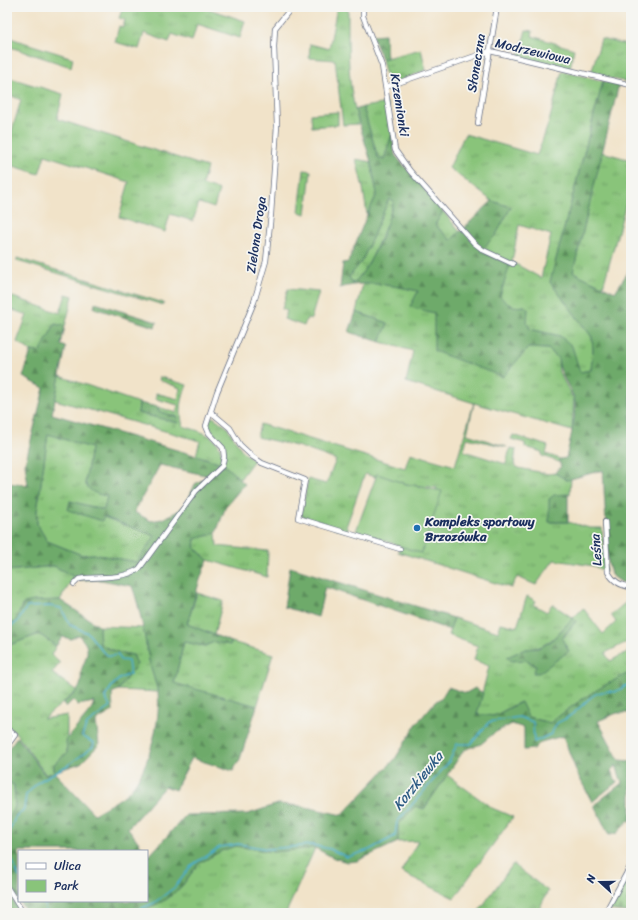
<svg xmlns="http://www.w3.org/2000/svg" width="638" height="920" font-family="Sriracha,sans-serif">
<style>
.grass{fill:url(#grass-tufts);stroke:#527a6c;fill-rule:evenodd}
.forest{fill:url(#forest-firs);stroke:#446c64;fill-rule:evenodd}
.cemetery{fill:url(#cemetery-stones);stroke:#527a6c}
.park{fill:#89c47a;stroke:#527a6c}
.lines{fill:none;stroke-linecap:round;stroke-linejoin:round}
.stream{stroke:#4badca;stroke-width:1.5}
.minor-casing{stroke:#666e83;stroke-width:6}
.minor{stroke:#fff;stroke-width:4.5}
.poi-dot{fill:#1f6fb2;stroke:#f6f6f2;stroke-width:1.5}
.labels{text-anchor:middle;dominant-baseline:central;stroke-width:3.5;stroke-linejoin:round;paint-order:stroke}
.street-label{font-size:13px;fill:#1b2f5e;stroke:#f6f6f2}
.poi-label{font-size:13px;font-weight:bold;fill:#1b2f5e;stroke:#f6f6f2;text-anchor:start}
.water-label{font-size:14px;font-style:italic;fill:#2c5b84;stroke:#f6f6f2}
</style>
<defs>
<pattern id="grass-tufts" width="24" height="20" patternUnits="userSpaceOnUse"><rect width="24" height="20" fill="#89c47a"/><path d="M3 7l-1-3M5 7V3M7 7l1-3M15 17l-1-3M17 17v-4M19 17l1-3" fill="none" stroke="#6fa067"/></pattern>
<pattern id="forest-firs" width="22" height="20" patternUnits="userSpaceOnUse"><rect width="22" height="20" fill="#6eaa6a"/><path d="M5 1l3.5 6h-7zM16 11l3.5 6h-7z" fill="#5a8b5a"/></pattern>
<pattern id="cemetery-stones" width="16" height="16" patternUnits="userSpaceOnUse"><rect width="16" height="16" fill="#89c47a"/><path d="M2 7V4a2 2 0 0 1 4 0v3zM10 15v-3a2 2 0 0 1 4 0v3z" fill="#6fa067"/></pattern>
</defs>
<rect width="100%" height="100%" fill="#f6f6f2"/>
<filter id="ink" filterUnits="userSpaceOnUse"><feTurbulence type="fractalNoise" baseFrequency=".025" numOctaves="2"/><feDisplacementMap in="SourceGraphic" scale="8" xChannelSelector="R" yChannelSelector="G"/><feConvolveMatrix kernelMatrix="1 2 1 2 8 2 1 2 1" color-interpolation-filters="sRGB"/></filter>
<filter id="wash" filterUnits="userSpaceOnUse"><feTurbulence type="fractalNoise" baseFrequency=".012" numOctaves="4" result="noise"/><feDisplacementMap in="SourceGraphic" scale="16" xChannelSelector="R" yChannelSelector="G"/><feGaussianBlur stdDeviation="0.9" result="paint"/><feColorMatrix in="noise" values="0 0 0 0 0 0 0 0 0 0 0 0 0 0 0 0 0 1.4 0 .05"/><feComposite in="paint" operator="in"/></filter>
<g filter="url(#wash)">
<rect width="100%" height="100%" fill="#f1e3c9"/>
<!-- grass -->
<g class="grass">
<path d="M123,7h80l42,14 -5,17 -43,-14 -5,17 -20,-7 -3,8 -25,-9 -5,16 -24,-7 4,-16 4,1 2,-7 -6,-2z"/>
<path d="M337,7l11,1c0,39 -1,78 11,116l-16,1 -8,-65 -26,-2 1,-14 19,5z"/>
<path d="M526,30l7,1 -1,5 42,13 -4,20 -51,-12z"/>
<path d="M7,37l66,21 -2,9 -64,-21z"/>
<path d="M601,39l30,7v37l-40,-9z"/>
<path d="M421,49l5,21 -38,15 -6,-26z"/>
<path d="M562,71l41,10 -53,201 42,55 1,13 -2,20 -11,2 -17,-32 -3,-4 -30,-7 -3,-6 -3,-17c-6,1 -12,2 -17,-2 -12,-10 -21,-39 -27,-53l30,-44 -18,-6 -43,-33 16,-34 72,21 12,-33zM519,225l32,10 -10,43 -29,-16z"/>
<path d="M7,77l56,17 -6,25 150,48 -5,18 17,5 -5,18 -15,-5 -6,18 -23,-7 -5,18 -46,-15 10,-35 -84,-27 -6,19 -32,-10v-17l14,-47 -14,-6z"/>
<path d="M387,103l5,31 -8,25 -6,-1 -15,-51z"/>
<path d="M338,112v13l-26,2 -1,-13z"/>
<path d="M602,152l29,8v25l-28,102 -30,-15z"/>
<path d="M356,159l15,3 6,32 -10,21 -4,-27z"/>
<path d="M304,170l7,1 -5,43 -7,-2z"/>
<path d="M389,199l5,2 -6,20 -20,45 -15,18 -4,-7 13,-16z"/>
<path d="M443,211l17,21 -9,8 -16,-15z"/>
<path d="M17,258l147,45 -1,2 -146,-44z"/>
<path d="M383,283l35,8 16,22 89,41 4,-6 21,1 10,9 1,14 15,28 -2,31 -98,-28 -7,31 40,13 -40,-9 -3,13 42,13 4,-16 6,1 -2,16 5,3 29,6 7,-1 12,7 4,-2 -1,16h-3l-18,28h19l22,6h12l4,44 -12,-6 -40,-6 -18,25 -19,-8 -6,11 -113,-36 2,-6 21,7 16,-65 -31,-4 -29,-10 -2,3 -10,-3 -19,53 3,1 -2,2 -3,1 -43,-15 7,-37 18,5 10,-24 -36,-13 -43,-10 3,-13 145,44 5,-15 45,13 19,-63 -68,-21 7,-31 -33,-9 8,-19 -32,-11 7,-28z"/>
<path d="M288,289l31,3 -8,27 -4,-1 -3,8 -20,-7 3,-8 -5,-2z"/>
<path d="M66,294l7,2 -8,30 -10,-2 -15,29 -9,-2 -14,-9 10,-27 -20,-7v-13l53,18z"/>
<path d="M60,376l79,27 -1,10 40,10v-6l-20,-6v-4l19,6 1,-8 -22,-6v-6l22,6 2,-11 -21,-8 1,-3 27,8c-6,15 -8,27 -4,41 22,7 40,10 39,37l-26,-8 4,-14 -145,-41z"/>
<path d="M213,417l14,10 16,25 11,8 -14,19 -16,-14c0,-5 2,-12 1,-17 -4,-15 -20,-9 -15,-30z"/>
<path d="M48,434l43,14 -6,36 22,12 -3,14 -34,-9 34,16 52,19 -19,26 -44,-8 -11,1 -35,-14 -10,-17v-13z"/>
<path d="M513,435l35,11 -2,8 14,5 -1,3 -17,-6v-4l-17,-5v-4l-14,-4z"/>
<path d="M216,533l1,13 51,5 -1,26 -59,-17 -14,-13 1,-8z"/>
<path d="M54,566l20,11 -14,23 -38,5 -6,16 -2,2 -7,-2v-50z"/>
<path d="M197,593l26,8 -9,34 -27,-11z"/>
<path d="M527,596l9,5 -2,4 13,7 5,-8 21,14 10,-10 20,26 13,-12 -5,-7 20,-17v42l-26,13 5,8 21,-11v22c-30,15 -54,30 -81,51l-22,-6 -8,-15 -26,14 -17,-2 12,-48 -15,-6 4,-14 -30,-11 6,-17 44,14 3,-9 16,4zM573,618l3,3 -14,18 7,12 -33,15 -10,-6 -1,-11c25,-1 31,-14 48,-31z"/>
<path d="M99,626l45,2 5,33 9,31 -40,-2 19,-26 -4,-9 -16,-3 -17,-7z"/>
<path d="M39,634l17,12 -5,9 9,8 -8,10 25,18 -34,28 24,-4v38l-13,11v8l-8,3 -31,-43 -8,-5v-81z"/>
<path d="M184,642l21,4 9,-4 16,2 2,-2 41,12 -16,52 -83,-22z"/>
<path d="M447,775l45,33 21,9 -59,81 -53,-26 17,-31 -20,1v-17l17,-19 9,3z"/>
<path d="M7,782l7,3 1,22 -8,15z"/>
<path d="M235,846l38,6 42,-4 -29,65h-148l29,-14 15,-13 16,-22 23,-13z"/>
<path d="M513,864l35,27 -11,22h-53l-5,-2z"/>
</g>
<!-- forest -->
<g class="forest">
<path d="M385,34l2,24 -5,1 -10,-24z"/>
<path d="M603,81l16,3 -46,188 42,20 13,-20 3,-14v327l-10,-3 -10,-7 -3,-13 -5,-92 -36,10 -12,-7 6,-7 -2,-4 1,-3 6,-1c3,-13 12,-48 8,-60 -6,-16 -14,-21 -16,-40l-10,-9 -20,-1 -25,29 -69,-26v-38l-24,-6 8,-16c-28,-6 -50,-11 -78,-3l3,-25 5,-1 19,-47 10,-21 -6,-32 -16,-52 8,-3 15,51 6,1 8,-25 3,21 48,56 -8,14 16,15 41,-39 19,6 -15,28 -16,16 30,14 -10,31c8,9 12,12 25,10l3,3 -1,14 3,6 30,7 12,10 8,26 11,-2 2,-20 -1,-13 -42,-55zM389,199l5,2c-9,29 -20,61 -41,83l-4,-7 13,-16z"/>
<path d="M95,303l62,19 -2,5 -61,-19z"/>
<path d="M356,312l32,11 -8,19 -31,-10z"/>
<path d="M55,324l10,2 -4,19 5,2 -14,67 170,49 23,21 -19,22 -10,27 -21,6 -1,8 14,13c-10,20 -14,43 -21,64l45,18 -2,3 -16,-3 -9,4 -21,-4 -10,41 83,23 -17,53 -7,12 -41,-13 -17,32 -10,-4 -37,42 17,23h-126v50l-12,-17v-62l8,-15 -1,-22 -7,-3v-32l10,-13 28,38 9,-3v-8l13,-11 -1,-13 25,-30 3,-8 -16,3 -5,-5 -7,7 -3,-4c7,-6 18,-12 18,-23 1,-4 -1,-9 1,-12 6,-15 9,-21 -4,-33l-7,4 -8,-2 -7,9 -17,-12 -32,12v-25l7,2 10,-20 10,-2 26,-1 39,26 1,19 17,7 16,3 4,9 -19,26 -6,3 1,18 -17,10 3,24 -18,18 -27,9 40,42c11,-7 27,-14 36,-24 19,-21 31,-70 28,-97 -2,-11 -7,-22 -9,-33 -5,-25 -8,-49 -17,-74l-31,-6h-21l-26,-14 -47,5v-88l21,2 -3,-21 19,-76 -21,-11 8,-26 9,1zM48,434l43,14 -6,35c4,9 13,12 22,13l-3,14 -34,-9 -2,9 34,11 2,-4 51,19 -18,26 -44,-8 -11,1 -35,-14 -10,-17v-13zM160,465l49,11 -14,8 -9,20 -8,7 -16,8 -11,2 -17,-9z"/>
<path d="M139,403l19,4v4l20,6 1,6 -41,-10z"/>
<path d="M568,494v28h-19v-23l5,-4z"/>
<path d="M290,567l164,51 -4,12 -125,-43 -7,30 -34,-10z"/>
<path d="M573,618l3,3 -14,18 7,12 -30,22h-6l3,-7 -10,-6 -15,1 -4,-4 18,-8 13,-1 12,-6z"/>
<path d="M631,672v41h-14l-19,8 21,39 12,1v61l-2,-2 -13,14 -7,1 -15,-30 28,-22 -6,-18 -5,6 6,11 -25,20 -15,-29 -14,-37 -22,6 -7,7 -10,1v-22l-12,-4 -18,9 -13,11 -17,6 -40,59 -9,-3 -17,19v17l-41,19 -10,1 -13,-4 -19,-10 -42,4 -38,-6 -14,5 -23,13 -16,22 -15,13 -29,14h-111l-8,-12h128v-47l2,2 37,-41 62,-1 30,-10 23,2 41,9 53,-56 22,-36 18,-21 7,-5 6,-10 18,6 9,-5 8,5 -6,21 17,2 27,-14 7,15 22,6c28,-22 49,-36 81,-51z"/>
<path d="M7,891l14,22h-14z"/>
</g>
<!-- cemetery -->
<path class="cemetery" d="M631,868v45l-22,-3z"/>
<!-- park -->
<path class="park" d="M377,474l29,10 36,7 -21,62 -65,-22z"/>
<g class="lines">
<!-- stream -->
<g class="stream">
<path d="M7,627c13,-2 13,-12 20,-20l22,-1 12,2 9,17 18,8 15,19 6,4 9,-1 2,5 8,1 2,14c-12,1 -19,12 -25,22l5,10 -23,17 -5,12 12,7 -1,4 -25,18 -30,17 -12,13 -2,14 -9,9 -7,16 2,21 9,22"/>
<path d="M44,901l2,12"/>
<path d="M131,913l23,-10 21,-16 17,-22 28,-18 18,-3 30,5 44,-4 18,4 17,8 22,-7 26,-14 2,-14 52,-60 8,-18h14l18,-22 30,-5 14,5 1,20 17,-8 6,-11c3,-2 8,-3 11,-6 18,-11 23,-30 47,-25l16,-9"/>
</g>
</g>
</g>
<g filter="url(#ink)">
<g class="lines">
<!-- minor casing -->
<g class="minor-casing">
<g id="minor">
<path d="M363,7v9l19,50 13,84 15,21 64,72 9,7 30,14"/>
<path d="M386,87l104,-36 141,34"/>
<path d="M478,123l19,-116"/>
<path d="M211,412l19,16 10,17 13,12 9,6 43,17 -7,38 102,31"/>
<path d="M605,522l3,50c5,9 13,14 23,15"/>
<path d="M74,584l5,-5c20,-3 42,1 60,-10l57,-78 26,-25 2,-9 -1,-9 -14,-15 -3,-7 11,-34 37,-90 12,-41 5,-47 6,-88 -3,-79 1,-19 17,-21"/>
<path d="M7,729l8,6 -8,11"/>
<path d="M7,887l16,26"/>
<path d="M605,913l26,-48"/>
</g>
</g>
<!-- minor -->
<use href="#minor" class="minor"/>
</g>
</g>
<!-- markers -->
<circle class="poi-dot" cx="417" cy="528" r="4"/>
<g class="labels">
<!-- street labels -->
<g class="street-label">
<text transform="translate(533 51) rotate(13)">Modrzewiowa</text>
<text transform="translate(476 63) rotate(-81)">Słoneczna</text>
<text transform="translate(400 105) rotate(81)">Krzemionki</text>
<text transform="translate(256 235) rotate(-82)">Zielona Droga</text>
<text transform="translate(596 550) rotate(-94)">Leśna</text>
</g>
<!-- poi labels -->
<g class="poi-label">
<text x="425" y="521">Kompleks sportowy<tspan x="425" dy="15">Brzozówka</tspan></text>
</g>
<!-- water labels -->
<g class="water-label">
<text transform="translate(418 781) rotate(-51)">Korzkiewka</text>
</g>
</g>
<!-- margin -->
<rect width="638" height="920" fill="none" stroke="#f6f6f2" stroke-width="24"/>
<!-- legend -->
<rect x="18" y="850" width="130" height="52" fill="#f6f6f2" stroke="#9ea6b7"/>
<rect x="26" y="863" width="20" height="6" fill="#ffffff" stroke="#9ea6b7"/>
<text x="54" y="870" font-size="12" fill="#1b2f5e">Ulica</text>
<rect x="26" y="880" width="20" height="12" fill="#89c47a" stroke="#9ea6b7"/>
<text x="54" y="890" font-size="12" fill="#1b2f5e">Park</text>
<!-- north arrow -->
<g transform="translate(600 882) rotate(291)" stroke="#f6f6f2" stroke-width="3" paint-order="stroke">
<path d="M0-3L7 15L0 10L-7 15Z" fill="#1b2f5e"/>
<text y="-6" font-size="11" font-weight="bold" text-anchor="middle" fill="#1b2f5e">N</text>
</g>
</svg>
